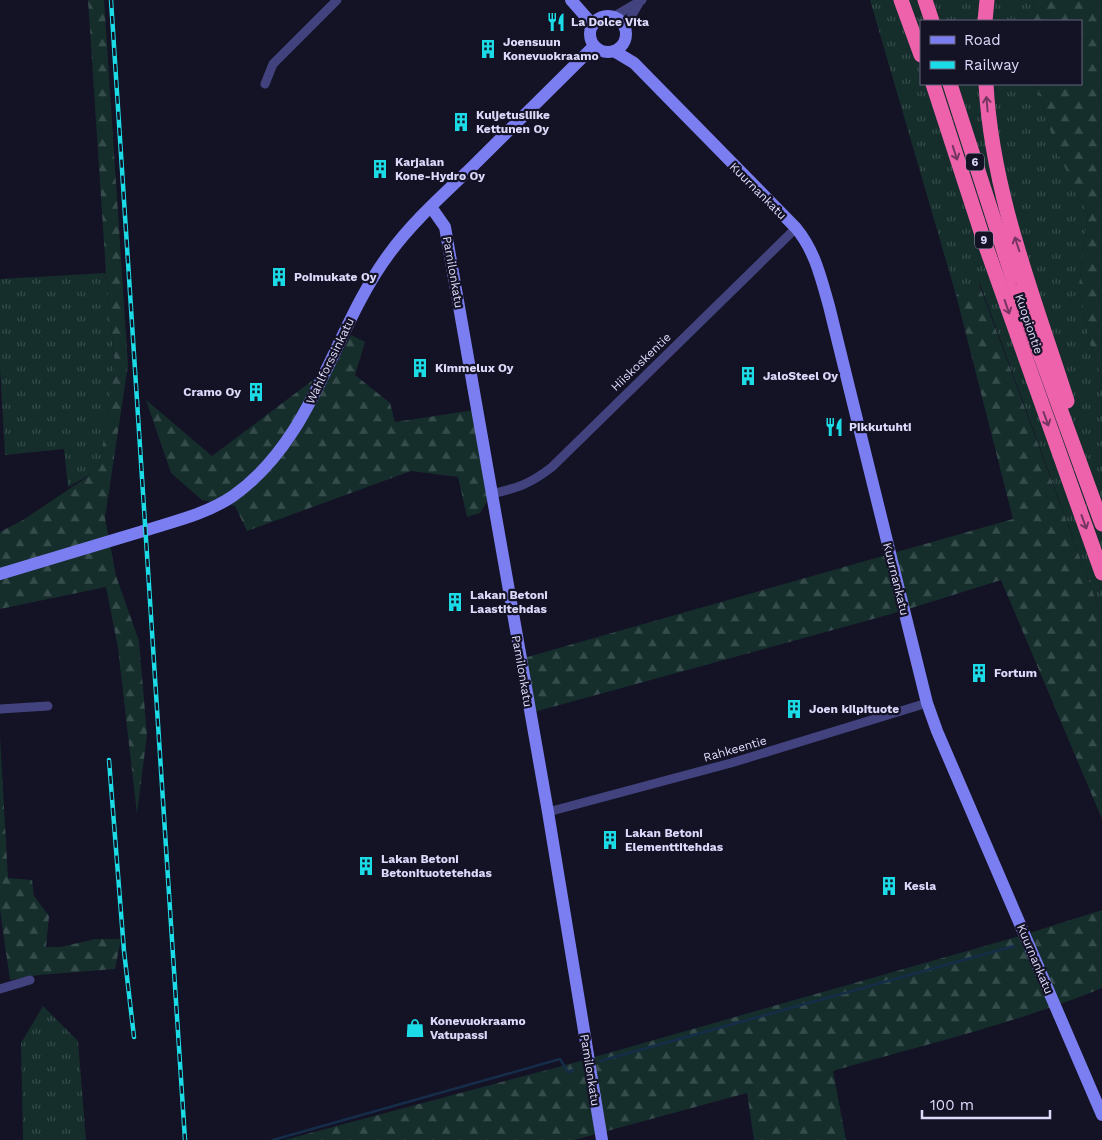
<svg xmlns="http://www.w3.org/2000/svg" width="1102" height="1140" font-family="'Work Sans',sans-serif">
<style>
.grass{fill:url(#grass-tufts)}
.forest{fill:url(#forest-firs)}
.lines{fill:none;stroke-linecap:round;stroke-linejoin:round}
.stream{stroke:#162d4a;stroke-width:2.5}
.street{stroke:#42437e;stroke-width:9}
.secondary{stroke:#7b7ef0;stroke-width:12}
.highway{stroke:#ee62ac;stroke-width:15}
.rail-casing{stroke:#1bdce6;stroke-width:4.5}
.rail{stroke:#141225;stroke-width:2.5;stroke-dasharray:8;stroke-linecap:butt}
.oneway{stroke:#763662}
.labels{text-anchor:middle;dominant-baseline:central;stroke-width:4.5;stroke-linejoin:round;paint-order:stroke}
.shield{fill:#141225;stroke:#a09ebb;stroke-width:1}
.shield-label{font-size:11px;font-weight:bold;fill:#dcdafb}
.poi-label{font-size:12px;font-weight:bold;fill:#dcdafb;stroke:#141225;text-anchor:start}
.street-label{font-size:12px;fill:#dcdafb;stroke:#141225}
</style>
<defs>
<pattern id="grass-tufts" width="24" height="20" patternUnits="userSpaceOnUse" patternTransform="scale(1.25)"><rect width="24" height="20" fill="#152e2c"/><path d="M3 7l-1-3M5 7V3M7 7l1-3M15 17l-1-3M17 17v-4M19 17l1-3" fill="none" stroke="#364c4c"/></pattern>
<pattern id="forest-firs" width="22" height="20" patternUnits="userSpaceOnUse" patternTransform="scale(1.25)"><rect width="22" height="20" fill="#152e2c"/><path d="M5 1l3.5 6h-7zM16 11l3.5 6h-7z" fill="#364c4c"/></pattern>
</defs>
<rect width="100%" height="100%" fill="#141225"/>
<!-- grass -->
<g class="grass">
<path d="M870,0h164l-2,7v14h-111v63h115l20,65 32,66 -9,70 11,59 12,35v238l-122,-333 -24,11z"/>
<path d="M106,273l9,93 -16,104 -31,17 -4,-38 -59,6 -5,-87v-89z"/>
<path d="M43,1006l35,35 8,99h-63l-2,-97z"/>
</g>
<!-- forest -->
<g class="forest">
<path d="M88,0h16l24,365 -23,153 11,58 23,65 8,94 -10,79 -19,-166 -12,-61 -106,22v-77l23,-12 76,-51 16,-103 -9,-93z"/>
<path d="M1034,0h68v379l-12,-35 -11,-59 9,-70 -32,-66 -20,-65h45v-63h-49v-14z"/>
<path d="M979,284l123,333v202l-101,-239 -99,31 -368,101 -10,-54 489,-139 -57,-224z"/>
<path d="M351,335l14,7 -10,33 35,28 5,19 86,-13 14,80 -15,24 -13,4 -9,-40 -47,-6 -164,60 -12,-25 -33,-6 -31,-27 -25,-73 66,56 125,-94z"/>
<path d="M0,736l8,142 24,2 2,16 15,20 -3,31h15l34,-8h26l-6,30 -76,6 -29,5 -10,-70z"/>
<path d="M1102,910v78c-87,36 -179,57 -269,83l13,69h-92l-7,-47 -173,47h-290l293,-78 446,-127z"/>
</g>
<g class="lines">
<!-- stream -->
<g class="stream">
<path d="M600,1061l414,-115"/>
<path d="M273,1140l287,-81 8,13 5,-2"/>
</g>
<!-- street -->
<g class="street">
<path d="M613,17l29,-17"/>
<path d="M624,29l15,-26"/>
<path d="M265,84l8,-20 64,-64"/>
<path d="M491,494c27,-6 39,-10 61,-27l244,-239"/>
<path d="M0,709l48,-3"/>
<path d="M548,812l183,-49 196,-60"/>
<path d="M0,989l30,-9"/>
</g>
<!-- secondary -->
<g class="secondary">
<path d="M571,0l22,25"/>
<circle cx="608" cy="34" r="18"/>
<path d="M614,51l20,12 162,165c19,23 25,50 33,78l98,397 10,28 165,384"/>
<path d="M431,207l14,20 103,585 54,328"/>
<path d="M0,574c47,-14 93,-28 140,-42 31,-10 65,-17 93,-36 82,-58 99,-165 156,-242 24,-33 55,-60 84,-88 40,-40 81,-80 121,-120"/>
</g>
<!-- highway -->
<g class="highway">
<path d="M901,0l20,55"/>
<path d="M925,0l7,21"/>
<path d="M985,21l2,-21"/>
<path d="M933,84l51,157 118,332"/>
<path d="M950,84l65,201 87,239"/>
<path d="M986,84c6,110 48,213 81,317"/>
</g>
<!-- rail casing -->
<g class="rail-casing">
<g id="rail">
<path d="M111,0l74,1140"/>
<path d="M109,760l15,191 10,86"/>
</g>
</g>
<!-- rail -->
<use href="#rail" class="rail"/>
</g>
<!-- one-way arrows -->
<defs><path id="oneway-shaft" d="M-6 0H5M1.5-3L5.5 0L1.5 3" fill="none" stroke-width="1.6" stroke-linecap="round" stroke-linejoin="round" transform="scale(1.25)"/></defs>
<g class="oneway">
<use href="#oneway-shaft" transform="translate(987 104) rotate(-95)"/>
<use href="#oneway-shaft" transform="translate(955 153) rotate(72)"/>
<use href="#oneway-shaft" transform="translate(1017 244) rotate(-108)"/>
<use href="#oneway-shaft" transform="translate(1007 307) rotate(71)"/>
<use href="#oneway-shaft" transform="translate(1046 419) rotate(70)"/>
<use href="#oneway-shaft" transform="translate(1084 522) rotate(70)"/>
</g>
<!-- icons -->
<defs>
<g id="restaurant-bare" transform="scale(1.5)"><path d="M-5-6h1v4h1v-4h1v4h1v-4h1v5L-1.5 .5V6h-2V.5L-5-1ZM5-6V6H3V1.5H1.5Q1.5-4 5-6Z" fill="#1bdce6" stroke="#141225" stroke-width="2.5" paint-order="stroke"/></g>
<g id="building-bare" transform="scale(1.5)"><path d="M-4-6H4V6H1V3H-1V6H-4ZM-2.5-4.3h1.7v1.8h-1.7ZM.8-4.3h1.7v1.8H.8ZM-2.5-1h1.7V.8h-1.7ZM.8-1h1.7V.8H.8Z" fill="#1bdce6" stroke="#141225" stroke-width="2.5" paint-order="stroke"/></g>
<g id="shop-bare" transform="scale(1.5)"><path d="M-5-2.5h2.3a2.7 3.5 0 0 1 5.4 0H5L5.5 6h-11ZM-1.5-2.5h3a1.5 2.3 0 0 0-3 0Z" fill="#1bdce6" stroke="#141225" stroke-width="2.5" paint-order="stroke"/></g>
</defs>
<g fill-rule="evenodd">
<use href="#restaurant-bare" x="556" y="22"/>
<use href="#building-bare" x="488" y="49"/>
<use href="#building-bare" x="461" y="122"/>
<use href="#building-bare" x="380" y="169"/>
<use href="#building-bare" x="279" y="277"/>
<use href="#building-bare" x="420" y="368"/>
<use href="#building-bare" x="748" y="376"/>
<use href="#building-bare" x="256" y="392"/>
<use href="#restaurant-bare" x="834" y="427"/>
<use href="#building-bare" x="455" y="602"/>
<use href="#building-bare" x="979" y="673"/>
<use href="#building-bare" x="794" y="709"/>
<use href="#building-bare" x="610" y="840"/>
<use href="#building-bare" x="366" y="866"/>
<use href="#building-bare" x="889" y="886"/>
<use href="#shop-bare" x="415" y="1028"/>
</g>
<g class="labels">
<!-- shield labels -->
<g class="shield">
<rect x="966" y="153.5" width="18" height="17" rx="4"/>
<rect x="975" y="231.5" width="18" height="17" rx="4"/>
</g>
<g class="shield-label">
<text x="975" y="162">6</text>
<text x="984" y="240">9</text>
</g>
<!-- poi labels -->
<g class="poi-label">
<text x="571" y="22">La Dolce Vita</text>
<text x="503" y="42">Joensuun<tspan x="503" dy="14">Konevuokraamo</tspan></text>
<text x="476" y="115">Kuljetusliike<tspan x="476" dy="14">Kettunen Oy</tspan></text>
<text x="395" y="162">Karjalan<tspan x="395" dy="14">Kone-Hydro Oy</tspan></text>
<text x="294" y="277">Poimukate Oy</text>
<text x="435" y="368">Kimmelux Oy</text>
<text x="763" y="376">JaloSteel Oy</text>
<text x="241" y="392" text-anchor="end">Cramo Oy</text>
<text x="849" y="427">Pikkutuhti</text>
<text x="470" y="595">Lakan Betoni<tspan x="470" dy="14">Laastitehdas</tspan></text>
<text x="994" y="673">Fortum</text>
<text x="809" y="709">Joen kilpituote</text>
<text x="625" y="833">Lakan Betoni<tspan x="625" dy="14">Elementtitehdas</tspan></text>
<text x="381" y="859">Lakan Betoni<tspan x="381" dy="14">Betonituotetehdas</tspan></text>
<text x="904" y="886">Kesla</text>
<text x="430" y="1021">Konevuokraamo<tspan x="430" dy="14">Vatupassi</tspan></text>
</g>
<!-- street labels -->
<g class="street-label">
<text transform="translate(758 191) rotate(45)">Kuurnankatu</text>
<text transform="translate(453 272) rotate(80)">Pamilonkatu</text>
<text transform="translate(1029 324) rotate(71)">Kuopiontie</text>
<text transform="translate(330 361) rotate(-64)">Wahlforssinkatu</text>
<text transform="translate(641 362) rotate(-44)">Hiiskoskentie</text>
<text transform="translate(896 579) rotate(76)">Kuurnankatu</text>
<text transform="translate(522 671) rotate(80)">Pamilonkatu</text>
<text transform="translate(735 749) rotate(-16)">Rahkeentie</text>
<text transform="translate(1035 959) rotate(67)">Kuurnankatu</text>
<text transform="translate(590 1070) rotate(81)">Pamilonkatu</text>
</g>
</g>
<!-- legend -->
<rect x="920" y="20" width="162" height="65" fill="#141225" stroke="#64627b"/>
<rect x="930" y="36" width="25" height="8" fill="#7b7ef0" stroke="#64627b"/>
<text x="964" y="45" font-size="15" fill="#dcdafb">Road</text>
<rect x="930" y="61" width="25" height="8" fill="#1bdce6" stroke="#64627b"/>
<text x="964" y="70" font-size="15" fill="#dcdafb">Railway</text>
<!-- scale -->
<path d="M922 1110v8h128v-8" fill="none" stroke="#dcdafb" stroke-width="2.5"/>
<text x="930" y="1110" font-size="15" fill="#dcdafb" stroke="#141225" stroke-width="4" paint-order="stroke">100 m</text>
</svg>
